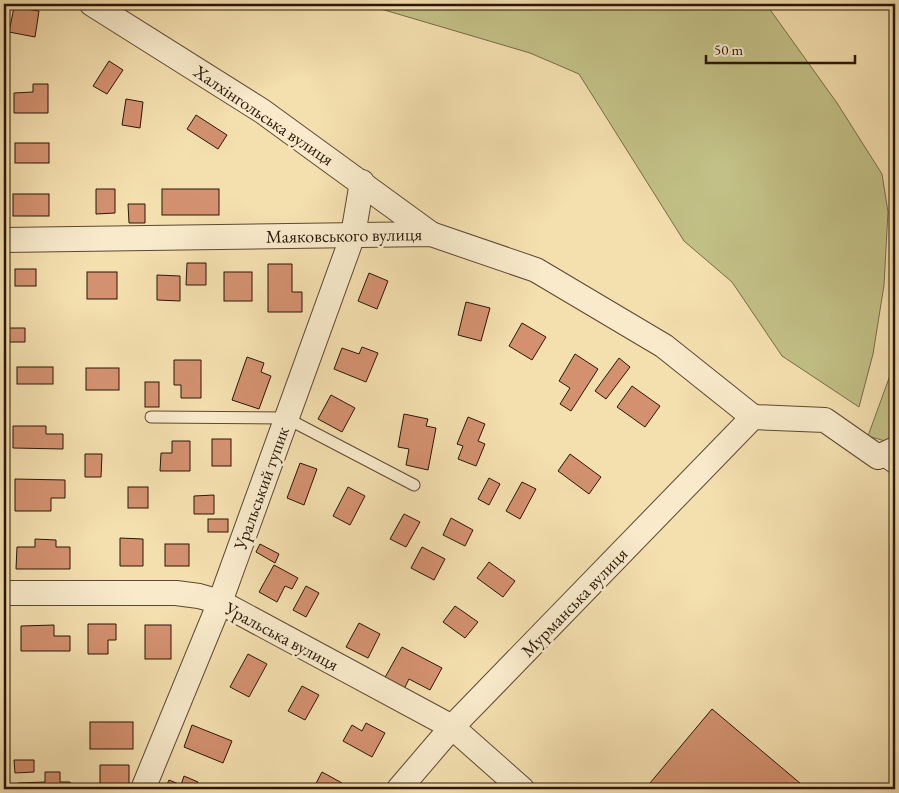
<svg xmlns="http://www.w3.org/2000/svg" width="899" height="793" font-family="'EB Garamond',serif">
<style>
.green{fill:#c2c086;stroke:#766b48}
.building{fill:#d39170;stroke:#2b1609}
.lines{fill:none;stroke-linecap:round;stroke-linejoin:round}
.service-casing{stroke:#5d4832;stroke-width:13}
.minor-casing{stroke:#5d4832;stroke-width:26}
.service{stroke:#f8eacb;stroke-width:11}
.minor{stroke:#f8eacb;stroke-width:24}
.rail{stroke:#2b1609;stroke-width:4;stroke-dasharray:9 9;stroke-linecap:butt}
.labels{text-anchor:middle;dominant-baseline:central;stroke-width:5;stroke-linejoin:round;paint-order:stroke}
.street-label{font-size:18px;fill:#2b1609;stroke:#f8eacb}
</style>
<rect width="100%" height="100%" fill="#f4dfaf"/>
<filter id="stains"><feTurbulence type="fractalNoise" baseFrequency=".004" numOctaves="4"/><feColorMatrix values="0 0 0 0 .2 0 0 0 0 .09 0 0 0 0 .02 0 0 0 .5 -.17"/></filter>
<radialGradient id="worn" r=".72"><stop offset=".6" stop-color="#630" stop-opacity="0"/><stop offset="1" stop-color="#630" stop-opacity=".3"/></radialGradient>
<!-- green -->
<g class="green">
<path d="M364,4h402l71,99 45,71 6,38 -4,73 -11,69 -14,53 -77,-51 -50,-74 -48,-41 -105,-167 -49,-21z"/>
<path d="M895,353v83l-10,5 -17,-5 24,-66z"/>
</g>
<!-- building -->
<g class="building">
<path d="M14,7l25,4 -4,26 -26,-5z"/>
<path d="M109,61l14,9 -16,24 -14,-8z"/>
<path d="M33,84h15v29h-34v-20l19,-1z"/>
<path d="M126,99l17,3 -3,26 -18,-3z"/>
<path d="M196,115l31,20 -9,14 -31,-20z"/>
<rect x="15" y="143" width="34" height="20"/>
<path d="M96,189h19v24l-19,1z"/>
<rect x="162" y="189" width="57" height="26"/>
<rect x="13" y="194" width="36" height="22"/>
<path d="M128,204h17v19h-16z"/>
<path d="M187,263h19v22h-20z"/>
<path d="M268,264h24v28h10v20h-34z"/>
<rect x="15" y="269" width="21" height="17"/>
<rect x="87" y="272" width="30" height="27"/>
<rect x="224" y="272" width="28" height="29"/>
<path d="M369,273l19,8 -11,28 -19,-8z"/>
<path d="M157,275l23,1v25l-23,-1z"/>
<path d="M466,302l24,6 -9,33 -23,-6z"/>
<path d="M522,323l24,14 -14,23 -23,-14z"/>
<path d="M8,328h17v14h-18z"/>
<path d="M362,347l16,6 -12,29 -32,-13 8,-21 17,6z"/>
<path d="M575,354l23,15 -27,42 -11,-7 10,-16 -11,-7z"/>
<path d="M247,357l17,6 -3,9 10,4 -12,33 -27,-9z"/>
<path d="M619,358l11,9 -24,32 -11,-8z"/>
<path d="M174,360h27v38h-20v-13h-7z"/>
<rect x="17" y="367" width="36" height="17"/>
<rect x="86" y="368" width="33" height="22"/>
<rect x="145" y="382" width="14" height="25"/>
<path d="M632,386l28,20 -15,21 -28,-20z"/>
<path d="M331,395l24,13 -13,24 -24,-13z"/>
<path d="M404,414l24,5 -2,7 10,2 -8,42 -22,-5 3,-16 -11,-2z"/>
<path d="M468,417l17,7 -7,17 7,3 -9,22 -18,-7 5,-13 -6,-2z"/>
<path d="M13,426h33v8h17v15l-50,-1z"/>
<rect x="212" y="439" width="19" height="27"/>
<path d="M172,441h18v30h-30l1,-18h11z"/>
<path d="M85,454h17l-1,23h-16z"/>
<path d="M570,454l31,23 -12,17 -31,-23z"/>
<path d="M300,463l17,6 -13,36 -17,-7z"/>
<path d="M489,478l11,6 -11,21 -11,-6z"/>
<path d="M15,479l50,1v18h-14v13h-36z"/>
<path d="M522,482l14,7 -16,30 -14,-8z"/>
<rect x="128" y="487" width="20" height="21"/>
<path d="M348,487l17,9 -15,29 -17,-9z"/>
<path d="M214,495v19h-20v-18z"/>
<path d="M404,514l16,8 -14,25 -16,-8z"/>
<path d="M451,518l22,12 -8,16 -22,-11z"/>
<rect x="208" y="519" width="20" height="13"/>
<path d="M120,538l23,1v27h-23z"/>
<path d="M35,539l21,1v7h14v22h-54l1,-22h18z"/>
<rect x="165" y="544" width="24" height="22"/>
<path d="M260,544l19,10 -4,9 -19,-11z"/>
<path d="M422,547l23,12 -11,21 -23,-12z"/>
<path d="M489,562l26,19 -12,16 -26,-19z"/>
<path d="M274,565l24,13 -6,11 -7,-3 -8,16 -18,-10z"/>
<path d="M306,586l13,7 -13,24 -13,-7z"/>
<path d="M455,606l23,16 -13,16 -22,-16z"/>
<path d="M359,623l21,11 -12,24 -22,-11z"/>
<path d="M88,624h28v16h-8v14h-20z"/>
<path d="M54,625v11h16v15h-49v-25z"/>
<rect x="145" y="625" width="26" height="34"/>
<path d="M402,647l40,21 -12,22 -21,-11 -6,12 -20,-10z"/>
<path d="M248,654l19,10 -18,33 -19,-10z"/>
<path d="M302,686l17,9 -14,25 -17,-9z"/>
<path d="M712,709l95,80h-162z"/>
<rect x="90" y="722" width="43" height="27"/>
<path d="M366,723l19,10 -13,24 -29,-16 9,-16 10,6z"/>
<path d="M192,725l40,16 -9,22 -39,-16z"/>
<path d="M14,760h20v12l-19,1z"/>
<path d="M100,765h29v21l-29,1z"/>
<path d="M45,772h15v10h10v7h-52v-6l27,-1z"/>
<path d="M322,772l20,11 -4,6h-25z"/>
<path d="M184,776l14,6 -3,7h-30l4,-9 12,5z"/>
</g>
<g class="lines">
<!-- service casing -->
<g class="service-casing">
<g id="service">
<path d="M151,417l135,1 128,67"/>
<path d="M878,457l17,12"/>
</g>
</g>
<!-- minor casing -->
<g class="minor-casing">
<g id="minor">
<path d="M92,4l170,107 169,123"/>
<path d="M4,240l427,-6 105,36 128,76 89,71"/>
<path d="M753,417l72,3 53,37 17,-8"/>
<path d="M4,593h172l23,3 21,6 232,125 70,62"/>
<path d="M143,789l77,-187 133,-367 9,-53"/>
<path d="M399,789l53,-62 301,-310"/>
</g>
</g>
<!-- service -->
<use href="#service" class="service"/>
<!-- minor -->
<use href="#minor" class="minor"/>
<!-- rail -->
<path class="rail" d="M894,4l1,2"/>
</g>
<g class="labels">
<!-- street labels -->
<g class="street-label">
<text transform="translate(264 115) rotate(34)">Халхінгольська вулиця</text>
<text transform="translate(344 235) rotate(-1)">Маяковського вулиця</text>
<text transform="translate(261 488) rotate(-70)">Уральський тупик</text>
<text transform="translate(574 602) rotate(-46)">Мурманська вулиця</text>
<text transform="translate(282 636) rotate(28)">Уральська вулиця</text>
</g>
</g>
<!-- margin -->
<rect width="899" height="793" fill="none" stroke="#f4dfaf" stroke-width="20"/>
<rect x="5" y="5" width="889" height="783" fill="none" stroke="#2b1609" stroke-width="2.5"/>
<rect x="10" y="10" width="879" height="773" fill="none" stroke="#2b1609"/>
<!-- scale -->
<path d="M706 55v8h149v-8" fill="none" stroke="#2b1609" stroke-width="2.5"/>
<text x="714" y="55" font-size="15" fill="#2b1609" stroke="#f8eacb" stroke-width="4" paint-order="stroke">50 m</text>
<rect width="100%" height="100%" filter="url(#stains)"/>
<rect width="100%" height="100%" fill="url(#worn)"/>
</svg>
